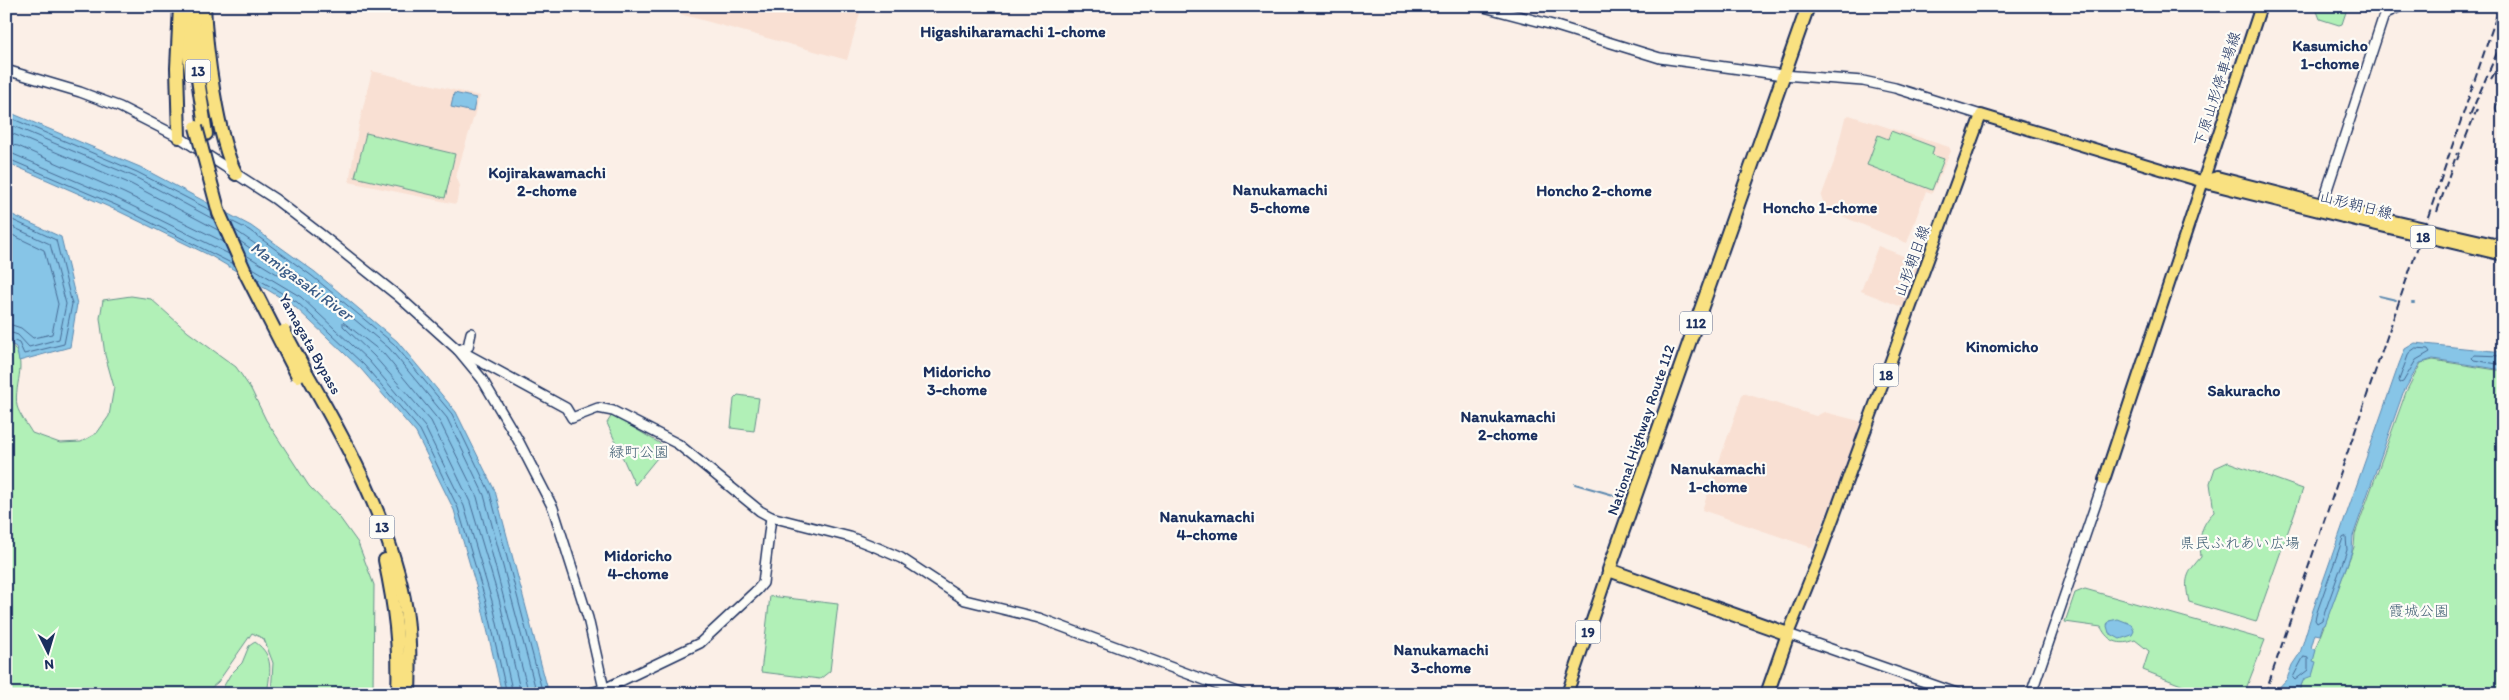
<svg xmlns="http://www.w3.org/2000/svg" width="2509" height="700" font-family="Itim,'Klee One',sans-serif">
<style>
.built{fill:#f9e0d3}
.green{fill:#b1f0b7;stroke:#66908a}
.water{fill:#87c5e7;stroke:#5c89b0}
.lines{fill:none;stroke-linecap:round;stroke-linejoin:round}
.shore{stroke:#466b95;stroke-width:1}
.stream{stroke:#5c89b0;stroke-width:2}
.minor-casing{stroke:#1b2f5e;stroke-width:12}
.major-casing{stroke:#1b2f5e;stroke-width:14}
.highway-casing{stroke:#1b2f5e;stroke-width:16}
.minor{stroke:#fdfcf7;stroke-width:9}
.major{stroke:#f9e181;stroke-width:10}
.highway{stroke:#f9e181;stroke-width:12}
.rail{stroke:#1b2f5e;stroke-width:2;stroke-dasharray:8 4;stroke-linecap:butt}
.major-bridge-casing{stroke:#1b2f5e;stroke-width:14;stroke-linecap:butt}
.highway-bridge-casing{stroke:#1b2f5e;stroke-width:16;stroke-linecap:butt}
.major-bridge{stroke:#f9e181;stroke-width:10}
.highway-bridge{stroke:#f9e181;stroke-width:12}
.labels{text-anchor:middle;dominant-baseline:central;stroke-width:4.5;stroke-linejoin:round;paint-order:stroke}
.shield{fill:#fdfcf7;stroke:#5f6c8c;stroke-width:1}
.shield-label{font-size:14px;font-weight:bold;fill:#1b2f5e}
.street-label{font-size:15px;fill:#1b2f5e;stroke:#fdfcf7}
.park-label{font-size:15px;fill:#405f74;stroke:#fdfcf7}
.neighbourhood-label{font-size:16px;font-weight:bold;fill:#1b2f5e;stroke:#fdfcf7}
.water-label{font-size:16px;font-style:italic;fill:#3b5c87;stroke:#fdfcf7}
</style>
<rect width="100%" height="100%" fill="#fbefe7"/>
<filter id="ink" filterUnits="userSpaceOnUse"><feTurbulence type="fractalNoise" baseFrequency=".02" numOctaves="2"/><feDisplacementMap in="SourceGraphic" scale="10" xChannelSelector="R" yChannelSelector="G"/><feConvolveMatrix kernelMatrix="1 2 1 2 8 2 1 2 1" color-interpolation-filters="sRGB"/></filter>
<g filter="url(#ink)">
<!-- built -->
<g class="built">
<path d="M651,6h211l-15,54z"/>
<path d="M372,71l108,25 -24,80 4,10 -4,18 -107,-22 10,-58z"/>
<path d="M1849,115l100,32 2,4 -19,42 -6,-2 -19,52 -80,-33 -6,-13 13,-35 11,-44z"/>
<path d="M1878,246l46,18 -17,45 -46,-18z"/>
<path d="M1743,393l73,23 8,-4 40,10 -51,126 -111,-38z"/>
</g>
<!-- green -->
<g class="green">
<path d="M2315,6h33l-6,18 -3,1 -19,-6z"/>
<path d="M1891,131l43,16 -2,8 12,4 -12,31 -65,-25 11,-30 10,4z"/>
<path d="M366,133l89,21 -10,44 -90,-21z"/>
<path d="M131,296l20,3 37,33 48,35 15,22 15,31 43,66 31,32 18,25 16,42 -1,105 2,4h-104l2,-31 -9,-24 -12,-6 -34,49 -14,12h-198v-354c26,19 7,42 11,66 2,8 11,20 15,27l28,10 21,-1 16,-9 12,-17 5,-29 -9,-32 -5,-37 3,-18z"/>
<path d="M2433,360l70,11v323h-205l56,-147 1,-13 51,-142 15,-29z"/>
<path d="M738,395l21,3 -5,33 -23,-3 3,-29z"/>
<path d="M612,415l54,32 -31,38 -28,-62z"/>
<path d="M2228,462l75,27 -47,133 -67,-20c-5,-23 -3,-28 12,-45 -2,-19 -1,-31 13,-45l-4,-29 5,-15z"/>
<path d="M2085,589l180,51 -21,54h-40l-61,-24 6,-19 -14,-11c-15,6 -27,2 -34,-13l-36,-5 10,-29z"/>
<path d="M770,596l68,8 -8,67 -10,8 -59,-7z"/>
<path d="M255,642c20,14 15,30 12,52h-50l4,-3 9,-16 12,-12 7,-17z"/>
</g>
<!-- water -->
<g class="water">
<path d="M454,93l22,5 -3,14 -22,-5z"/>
<path d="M6,111l134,56 111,59 64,46 82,69 59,71 39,79 54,203h-47l-21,-91 -27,-93 -38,-77 -55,-64 -68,-64 -82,-49 -95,-46 -110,-48z"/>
<path d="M6,212l55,25 16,67 -7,43 -51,14 -3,-14 -10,-6z"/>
<path d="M2415,343l88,9v18l-70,-11 -13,4 -17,30 -50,143 -1,15 -27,74h-2l-3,10 -5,-1 -4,14 5,2 -3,11 3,1 -4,14 -8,3 -7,15h-24l14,-15 5,-14 8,-12 13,-43 86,-246 6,-15z"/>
<path d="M2118,619l13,5 3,7 -2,4 -12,4 -11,-6 -2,-7 2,-5z"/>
</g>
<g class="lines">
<!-- shore -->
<g class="shore">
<path d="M6,116l131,56 73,38"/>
<path d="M6,123l129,54 78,42"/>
<path d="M6,131l125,53 87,46"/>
<path d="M6,144l12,2 106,47 100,49"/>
<path d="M6,151l114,49 109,54"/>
<path d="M6,158l112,48 115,58"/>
<path d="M6,217l50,23 16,64 -8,40 -40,10 -5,-11 -13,-6"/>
<path d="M231,221l18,9 63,46 82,68 58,70 38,79 53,201"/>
<path d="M6,224l44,20 16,60 -7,35 -30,8 -11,-12 -12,-4"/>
<path d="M235,230l73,51 81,67 58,70 37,77 53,199"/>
<path d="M6,232l38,18 14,54 -6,30 -19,4 -12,-10 -15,-5"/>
<path d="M240,241l39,28 1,4 -3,1 -31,-19"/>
<path d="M251,267l50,30 68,64 56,66 39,79 28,95 21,93"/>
<path d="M256,278l41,24 67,63 56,65 38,78 28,94 21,92"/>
<path d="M2416,348l12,1 2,3 -14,8 -13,22 -3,1 -1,-3 10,-27z"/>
<path d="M2503,356l-29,-1 -2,3 2,2 29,5"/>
<path d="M2346,537l1,13 -25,70 -5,3 -2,-3 2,-8 26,-74z"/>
<path d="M2304,657l4,1v12l-13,10 -2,-2z"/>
<path d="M521,694l-22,-95 -29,-97 -39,-81 -57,-65 -31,-30v-4l41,32 56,68 37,75 52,197"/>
</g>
<!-- stream -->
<g class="stream">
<path d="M2379,296l17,4"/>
<path d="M2412,303h2"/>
<path d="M1575,484l49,14"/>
</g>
<!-- minor casing -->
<g class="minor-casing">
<g id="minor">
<path d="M1480,6l73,19 107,33 123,17 80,6 32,7 86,27"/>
<path d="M6,70l74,22 40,15 59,30 96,62 48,37 75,60 60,54 24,29 36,61 35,68 35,110 16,71"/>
<path d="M2503,106l-2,2 2,1"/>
<path d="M2320,211l63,-193 3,-5 15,-7"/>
<path d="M458,350l10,-3 3,-14"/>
<path d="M463,352l103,56 6,10 26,-10 15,3 65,33 82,67 11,6 79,20 28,11 23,10 64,42 74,18 203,76"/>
<path d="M1788,634l171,60"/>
<path d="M587,694l17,-5 96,-46 57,-53 6,-7 8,-66"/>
<path d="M2031,694l73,-214"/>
</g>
</g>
<!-- major casing -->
<g class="major-casing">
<g id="major">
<path d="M2203,181l14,-4 129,33"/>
<path d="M2104,480l157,-474"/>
<path d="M1788,634l31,-77 162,-442 233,70 129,32"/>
<path d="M1567,694l42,-124"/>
</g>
</g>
<!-- highway casing -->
<g class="highway-casing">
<g id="highway">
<path d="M188,6l-1,34 4,32"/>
<path d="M196,6l2,73 8,55"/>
<path d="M204,6c2,43 13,132 32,168"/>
<path d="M179,137l-2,-69 3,-62"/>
<path d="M307,374c42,73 85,152 99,236 4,27 4,56 3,84"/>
<path d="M385,560c10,47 15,86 13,134"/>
<path d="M1767,694l21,-60 -179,-64 199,-564"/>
</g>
</g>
<!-- minor -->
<use href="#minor" class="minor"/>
<!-- major -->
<use href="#major" class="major"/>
<!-- highway -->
<use href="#highway" class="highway"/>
<!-- rail -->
<g class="rail">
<path d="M2491,79l12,-20"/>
<path d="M2470,115l33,-76"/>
<path d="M2457,160l20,-51"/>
<path d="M2437,212l20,-59"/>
<path d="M2265,694l235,-688"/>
</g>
<!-- major-bridge casing -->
<g class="major-bridge-casing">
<g id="major-bridge">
<path d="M2346,210l157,36"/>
<path d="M2343,217l160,38"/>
</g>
</g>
<!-- highway-bridge casing -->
<g class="highway-bridge-casing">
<g id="highway-bridge">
<path d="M196,127l23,86 27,61 52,102"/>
<path d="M284,331l23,43"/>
</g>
</g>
<!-- major-bridge -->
<use href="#major-bridge" class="major-bridge"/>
<!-- highway-bridge -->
<use href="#highway-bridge" class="highway-bridge"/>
</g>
</g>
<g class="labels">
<!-- shield labels -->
<g class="shield">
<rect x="185.5" y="59.5" width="25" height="23" rx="4"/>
<rect x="2410.5" y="225.5" width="25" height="23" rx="4"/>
<rect x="1680" y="311.5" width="32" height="23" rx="4"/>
<rect x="1873.5" y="363.5" width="25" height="23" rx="4"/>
<rect x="369.5" y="515.5" width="25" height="23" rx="4"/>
<rect x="1575.5" y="620.5" width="25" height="23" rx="4"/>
</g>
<g class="shield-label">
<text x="198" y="71">13</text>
<text x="2423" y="237">18</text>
<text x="1696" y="323">112</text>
<text x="1886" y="375">18</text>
<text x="382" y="527">13</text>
<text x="1588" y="632">19</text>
</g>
<!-- street labels -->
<g class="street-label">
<text transform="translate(2217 89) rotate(-72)">下原山形停車場線</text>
<text transform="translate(2356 205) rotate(14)">山形朝日線</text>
<text transform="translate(1912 261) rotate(-70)">山形朝日線</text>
<text transform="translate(310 344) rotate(61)">Yamagata Bypass</text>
<text transform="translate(1641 430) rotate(-71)">National Highway Route 112</text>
</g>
<!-- park labels -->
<g class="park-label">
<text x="639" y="452">緑町公園</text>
<text x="2240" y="543">県民ふれあい広場</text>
<text x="2419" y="611">霞城公園</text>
</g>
<!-- neighbourhood labels -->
<g class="neighbourhood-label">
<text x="1013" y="31">Higashiharamachi 1-chome</text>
<text x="2330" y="45">Kasumicho<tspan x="2330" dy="18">1-chome</tspan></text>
<text x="547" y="172">Kojirakawamachi<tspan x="547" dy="18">2-chome</tspan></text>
<text x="1280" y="189">Nanukamachi<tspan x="1280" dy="18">5-chome</tspan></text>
<text x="1594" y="190">Honcho 2-chome</text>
<text x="1820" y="207">Honcho 1-chome</text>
<text x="2002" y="346">Kinomicho</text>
<text x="957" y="371">Midoricho<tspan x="957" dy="18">3-chome</tspan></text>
<text x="2244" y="390">Sakuracho</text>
<text x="1508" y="416">Nanukamachi<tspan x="1508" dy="18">2-chome</tspan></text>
<text x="1718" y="468">Nanukamachi<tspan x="1718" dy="18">1-chome</tspan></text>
<text x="1207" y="516">Nanukamachi<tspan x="1207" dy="18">4-chome</tspan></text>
<text x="638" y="555">Midoricho<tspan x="638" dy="18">4-chome</tspan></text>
<text x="1441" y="649">Nanukamachi<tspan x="1441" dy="18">3-chome</tspan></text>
</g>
<!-- water labels -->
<g class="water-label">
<text transform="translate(302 281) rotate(36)">Mamigasaki River</text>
</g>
</g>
<!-- margin -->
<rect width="2509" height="700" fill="none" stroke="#fdfcf7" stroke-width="25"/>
<rect x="12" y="12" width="2484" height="675" fill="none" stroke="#1b2f5e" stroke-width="2" filter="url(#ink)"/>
<!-- north arrow -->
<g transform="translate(48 652) rotate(175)" stroke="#fdfcf7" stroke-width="4" paint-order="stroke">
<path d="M0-4L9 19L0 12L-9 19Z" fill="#1b2f5e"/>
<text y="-8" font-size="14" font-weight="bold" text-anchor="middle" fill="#1b2f5e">N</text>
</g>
</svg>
